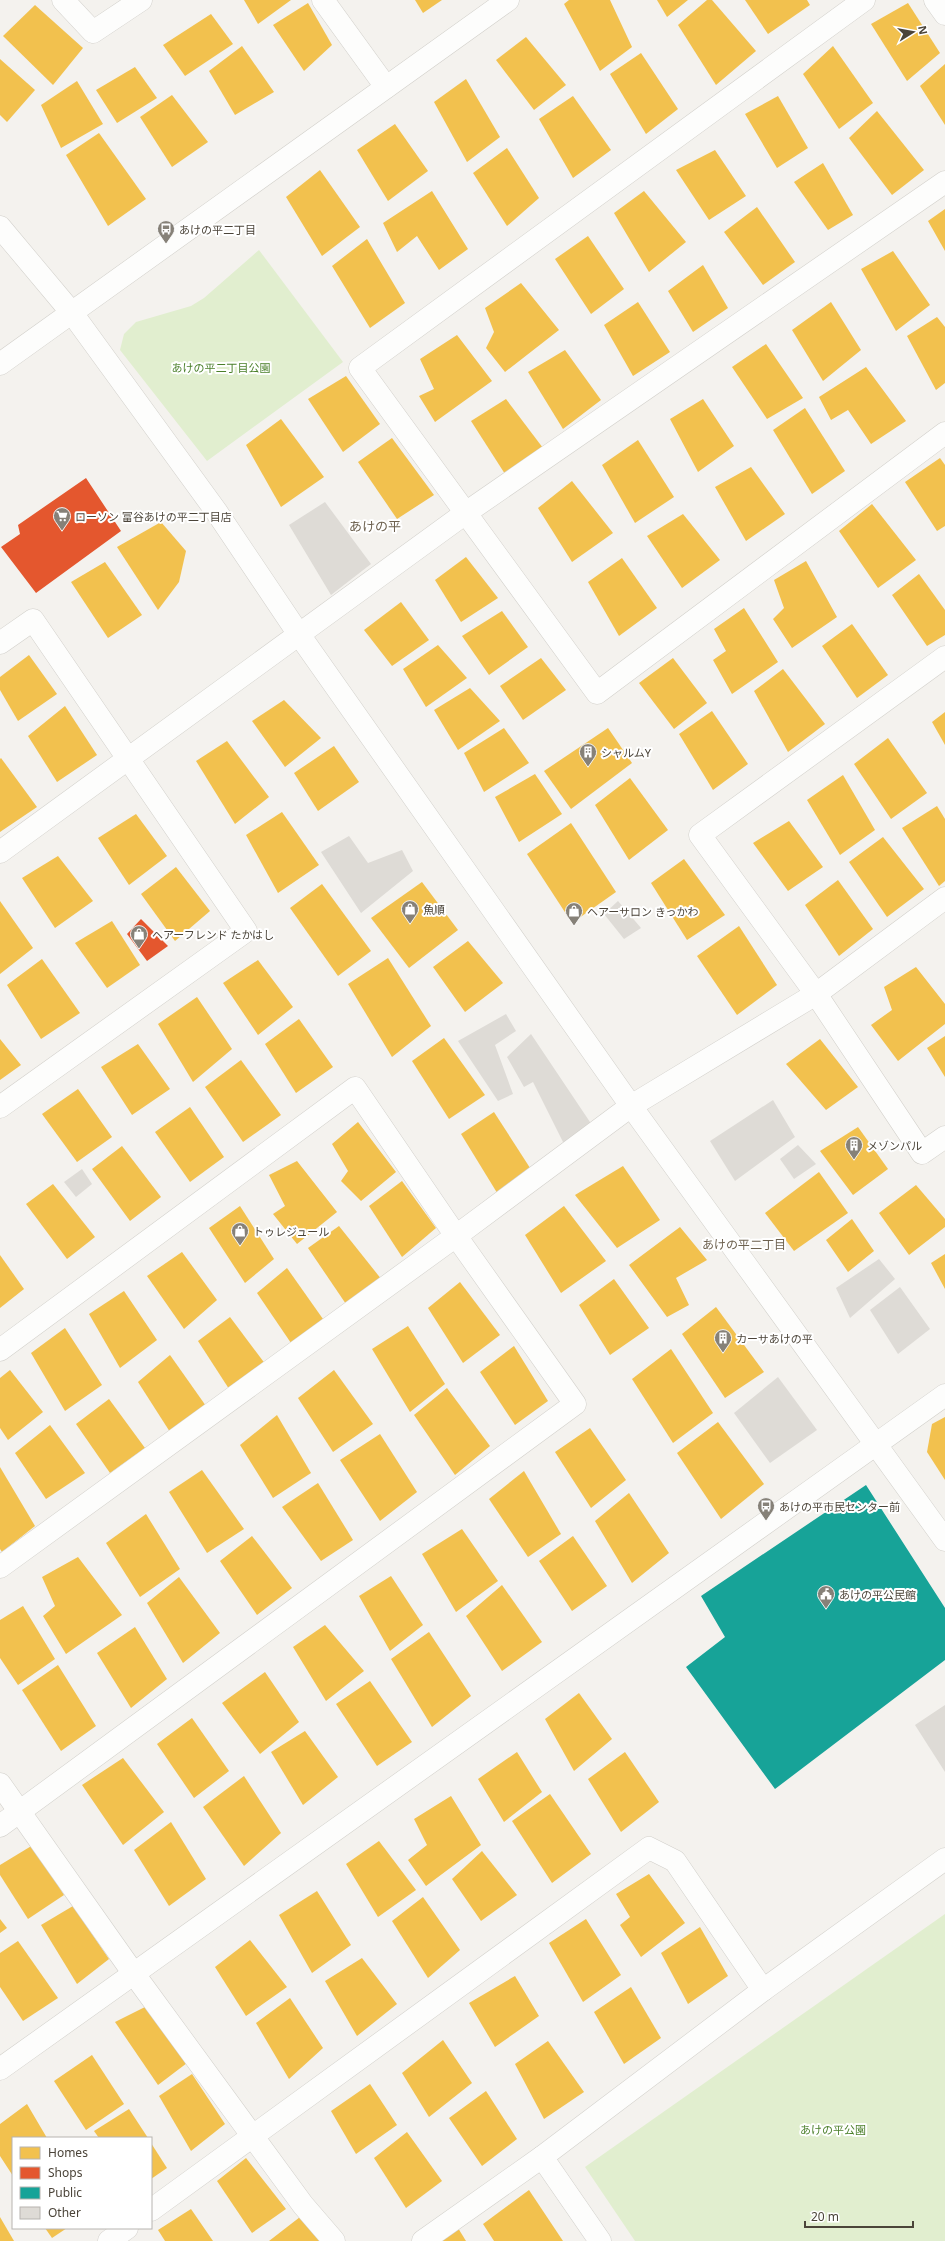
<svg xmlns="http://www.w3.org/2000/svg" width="945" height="2241" font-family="'Noto Sans','Noto Sans JP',sans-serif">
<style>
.green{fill:#e1eecf}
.homes{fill:#f2c14e}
.shops{fill:#e4572e}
.public{fill:#17a398}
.building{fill:#dedbd6}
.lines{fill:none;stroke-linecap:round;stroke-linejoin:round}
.minor-casing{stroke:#d2d0cb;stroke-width:23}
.tertiary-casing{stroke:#d2d0cb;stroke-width:23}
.minor{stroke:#fdfdfc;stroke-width:22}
.tertiary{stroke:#fdfdfc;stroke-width:22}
.labels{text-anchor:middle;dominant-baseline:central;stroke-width:4;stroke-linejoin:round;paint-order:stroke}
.poi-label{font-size:11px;fill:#4b4439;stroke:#fff;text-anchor:start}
.park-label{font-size:11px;fill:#4a7f2a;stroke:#fff}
.neighbourhood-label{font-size:12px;fill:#6e6250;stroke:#fff}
.quarter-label{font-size:13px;fill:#6e6250;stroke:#fff}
</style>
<rect width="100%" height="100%" fill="#f4f2ee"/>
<!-- green -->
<g class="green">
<path d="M259,250l84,112 -136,99 -87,-111 4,-16 12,-12 55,-16 13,-8z"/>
<path d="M945,1914v327h-310l-50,-74z"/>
</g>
<!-- homes -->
<g class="homes">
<path d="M244,0h47l-33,24z"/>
<path d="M415,0h27l-19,13z"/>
<path d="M569,0h41l22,47 -32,24 -36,-67z"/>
<path d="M657,0h31l-21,17z"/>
<path d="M707,0h5l44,51 -40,34 -38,-60z"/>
<path d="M745,0h62l3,5 -42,29z"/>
<path d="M308,3l24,42 -28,26 -31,-46z"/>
<path d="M908,3l32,50 -33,28 -36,-57z"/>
<path d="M35,5l48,43 -30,37 -50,-49z"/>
<path d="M211,14l22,30 -48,32 -22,-31z"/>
<path d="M526,37l40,48 -32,25 -38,-50z"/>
<path d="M242,46l32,46 -39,23 -26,-44z"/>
<path d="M833,46l40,57 -34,26 -36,-55z"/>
<path d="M641,53l37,56 -32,25 -36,-60z"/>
<path d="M0,59l35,31 -28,32 -7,-7z"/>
<path d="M945,64v61l-25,-39z"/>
<path d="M135,67l22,31 -40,25 -21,-33z"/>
<path d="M466,79l34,58 -33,25 -33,-60z"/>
<path d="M77,81l26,43 -42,24 -20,-43z"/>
<path d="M172,95l36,47 -36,25 -32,-50z"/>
<path d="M573,96l38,54 -38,28 -34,-59z"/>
<path d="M778,96l30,52 -31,20 -32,-54z"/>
<path d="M877,111l47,59 -32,25 -43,-57z"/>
<path d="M395,124l33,47 -40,30 -31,-51z"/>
<path d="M99,133l47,66 -38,27 -42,-71z"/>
<path d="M507,148l32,50 -32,28 -34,-53z"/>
<path d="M715,150l31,46 -37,24 -33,-50z"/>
<path d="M823,163l30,52 -25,15 -34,-48z"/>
<path d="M320,170l40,57 -38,29 -36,-59z"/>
<path d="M432,191l36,58 -29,21 -22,-34 -20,16 -14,-29z"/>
<path d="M644,191l42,51 -37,30 -35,-59z"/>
<path d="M757,207l38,55 -32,23 -39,-53z"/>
<path d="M945,209v42l-17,-30z"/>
<path d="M588,236l36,53 -33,25 -36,-55z"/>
<path d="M367,239l38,64 -35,25 -38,-62z"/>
<path d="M893,251l37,54 -34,26 -35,-62z"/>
<path d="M703,265l25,43 -35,24 -25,-41z"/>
<path d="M521,283l38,47 -54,42 -19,-24 8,-16 -9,-24z"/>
<path d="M638,302l32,50 -37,24 -29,-51z"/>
<path d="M831,302l30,48 -38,31 -31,-51z"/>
<path d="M937,317l8,10v56l-9,7 -29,-54z"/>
<path d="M457,335l35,46 -57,41 -16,-26 15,-7 -14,-30z"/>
<path d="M766,344l37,54 -36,21 -35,-52z"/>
<path d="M565,350l36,50 -38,29 -35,-57z"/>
<path d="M866,367l40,54 -35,23 -23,-34 -17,10 -12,-23z"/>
<path d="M346,376l34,48 -37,28 -35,-53z"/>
<path d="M506,399l37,49 -38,26 -34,-53z"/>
<path d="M703,399l31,47 -36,26 -28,-53z"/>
<path d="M805,408l40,63 -33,23 -39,-64z"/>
<path d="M281,419l43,58 -43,30 -35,-62z"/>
<path d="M392,438l42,57 -37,24 -39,-57z"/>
<path d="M638,440l36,57 -39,26 -33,-58z"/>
<path d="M940,458l5,7v61l-8,5 -32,-49z"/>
<path d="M751,467l34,47 -39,27 -31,-54z"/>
<path d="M572,481l41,52 -41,29 -34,-54z"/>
<path d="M872,504l44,56 -38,28 -39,-57z"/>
<path d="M683,514l37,46 -38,28 -35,-52z"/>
<path d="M161,522l25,29 -7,31 -21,28 -41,-63z"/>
<path d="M466,557l32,41 -37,24 -26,-42z"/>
<path d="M622,558l35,50 -38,28 -31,-54z"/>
<path d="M806,561l31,56 -45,31 -19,-29 11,-11 -10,-28z"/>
<path d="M105,562l37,53 -34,23 -37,-56z"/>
<path d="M919,574l26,36v25l-18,11 -35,-51z"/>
<path d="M401,602l28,38 -37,26 -28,-36z"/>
<path d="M744,608l34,54 -46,32 -19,-34 13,-9 -12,-22z"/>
<path d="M502,611l26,36 -39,28 -27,-39z"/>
<path d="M852,624l36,51 -31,23 -35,-52z"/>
<path d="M438,645l29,33 -41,29 -23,-38z"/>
<path d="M29,655l28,39 -39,27 -18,-31v-13z"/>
<path d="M541,658l25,32 -43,30 -23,-34z"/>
<path d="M673,658l34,45 -33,26 -35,-46z"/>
<path d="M783,669l42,55 -37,28 -34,-61z"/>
<path d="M470,688l30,33 -42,29 -24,-40z"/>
<path d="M284,700l37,38 -36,29 -33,-46z"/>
<path d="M65,706l32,49 -40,27 -29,-46z"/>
<path d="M712,711l36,53 -35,26 -34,-56z"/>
<path d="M945,712v33l-13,-23z"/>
<path d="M504,728l25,35 -45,29 -20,-39z"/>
<path d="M608,728l24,35 -61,46 -27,-38z"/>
<path d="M888,738l39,55 -36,26 -37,-55z"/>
<path d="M227,741l42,56 -34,27 -39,-63z"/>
<path d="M334,746l25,36 -41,29 -24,-38z"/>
<path d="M1,758l36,49 -37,25v-73z"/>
<path d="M535,774l27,40 -43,28 -24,-45z"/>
<path d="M843,775l32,55 -35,25 -33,-55z"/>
<path d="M630,778l38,52 -39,30 -34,-55z"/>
<path d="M937,806l8,13v62l-6,5 -37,-58z"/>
<path d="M282,812l37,53 -41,28 -32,-58z"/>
<path d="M136,814l31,42 -38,29 -31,-47z"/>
<path d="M789,821l34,46 -35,24 -35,-48z"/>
<path d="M571,823l45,69 -44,31 -45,-69z"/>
<path d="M883,837l41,52 -37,28 -38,-55z"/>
<path d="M58,856l35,45 -38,27 -33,-50z"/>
<path d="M684,859l41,56 -38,25 -36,-57z"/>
<path d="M176,867l34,44 -35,30 -34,-47z"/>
<path d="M838,880l35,49 -34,27 -34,-51z"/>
<path d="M422,882l36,48 -49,38 -38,-50z"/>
<path d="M322,884l49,67 -33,25 -48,-68z"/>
<path d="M0,901l33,47 -33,26z"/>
<path d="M112,921l28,44 -33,23 -32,-45z"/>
<path d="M739,926l38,59 -40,30 -40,-59z"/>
<path d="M468,941l35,42 -38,29 -32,-45z"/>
<path d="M388,958l43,68 -39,31 -44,-73z"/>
<path d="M42,959l38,54 -39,26 -34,-54z"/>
<path d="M258,960l35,47 -35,28 -35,-52z"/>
<path d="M916,967l29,37v20l-47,37 -27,-36 21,-15 -8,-23z"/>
<path d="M197,997l35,52 -39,33 -35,-58z"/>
<path d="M299,1019l34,48 -37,26 -31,-49z"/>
<path d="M945,1036v41l-18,-29z"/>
<path d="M444,1038l41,57 -36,24 -37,-58z"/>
<path d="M0,1039l21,26 -21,15z"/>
<path d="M820,1039l38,48 -32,23 -40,-46z"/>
<path d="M138,1044l32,45 -38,26 -31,-48z"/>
<path d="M241,1060l40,55 -38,27 -38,-55z"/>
<path d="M78,1089l34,48 -35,25 -35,-48z"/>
<path d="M190,1107l34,50 -34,25 -35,-50z"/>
<path d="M494,1112l38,59 -33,25 -38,-62z"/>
<path d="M358,1122l38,50 -35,29 -20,-20 7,-10 -16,-27z"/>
<path d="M858,1127l30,42 -35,26 -33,-44z"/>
<path d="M122,1146l39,51 -31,24 -38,-52z"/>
<path d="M297,1161l40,51 -40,32 -24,-30 12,-8 -16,-31z"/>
<path d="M623,1166l37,54 -43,28 -42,-53z"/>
<path d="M819,1172l29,41 -54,38 -29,-38z"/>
<path d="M402,1181l34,47 -34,29 -33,-51z"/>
<path d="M53,1184l42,53 -28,22 -41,-55z"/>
<path d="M916,1185l29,34v8l-36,28 -30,-42z"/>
<path d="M240,1206l34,53 -29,24 -36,-55z"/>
<path d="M564,1206l42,55 -45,32 -36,-58z"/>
<path d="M852,1219l22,32 -26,21 -22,-32z"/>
<path d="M339,1226l43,54 -34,27 -40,-59z"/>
<path d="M680,1227l27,33 -31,18 13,27 -22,12 -38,-52z"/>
<path d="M182,1252l35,48 -33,29 -37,-53z"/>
<path d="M945,1254v35l-14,-26z"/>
<path d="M0,1255l24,34 -24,19z"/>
<path d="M287,1268l36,51 -32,24 -34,-50z"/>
<path d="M614,1279l35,49 -39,27 -31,-50z"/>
<path d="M460,1282l40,53 -37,28 -35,-55z"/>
<path d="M124,1291l33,49 -37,28 -31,-54z"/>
<path d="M716,1307l48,65 -39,26 -43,-64z"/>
<path d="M230,1317l36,48 -35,27 -33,-51z"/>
<path d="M408,1326l37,58 -35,28 -38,-63z"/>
<path d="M65,1328l37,57 -37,26 -34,-58z"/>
<path d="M514,1346l34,55 -33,24 -35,-53z"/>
<path d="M671,1349l42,64 -40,30 -41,-64z"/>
<path d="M170,1355l36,51 -36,26 -32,-50z"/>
<path d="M10,1370l33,42 -35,28 -8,-12v-50z"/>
<path d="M334,1370l39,54 -40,28 -35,-54z"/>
<path d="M447,1388l43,58 -35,29 -41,-60z"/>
<path d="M109,1399l36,49 -35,25 -34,-49z"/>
<path d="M277,1415l34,58 -38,25 -33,-53z"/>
<path d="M945,1417v63l-18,-28 5,-28z"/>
<path d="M718,1422l46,62 -43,35 -44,-66z"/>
<path d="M50,1425l35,48 -39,26 -31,-46z"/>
<path d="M590,1428l36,52 -35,28 -36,-56z"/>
<path d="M380,1434l37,58 -37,29 -40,-61z"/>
<path d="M0,1467l35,59 -33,26 -2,-3z"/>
<path d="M202,1470l42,59 -37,24 -38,-61z"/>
<path d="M524,1471l37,63 -33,23 -39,-58z"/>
<path d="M318,1483l35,57 -32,21 -39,-54z"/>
<path d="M629,1493l40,60 -37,30 -37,-62z"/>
<path d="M146,1514l34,55 -40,28 -34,-54z"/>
<path d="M462,1529l36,52 -42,31 -34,-58z"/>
<path d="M252,1536l40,52 -35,27 -37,-54z"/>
<path d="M573,1536l34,50 -35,25 -33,-50z"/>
<path d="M78,1557l44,58 -56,39 -23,-38 12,-10 -13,-29z"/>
<path d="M391,1576l32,49 -33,26 -31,-55z"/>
<path d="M179,1577l41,56 -37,30 -36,-60z"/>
<path d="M502,1585l40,57 -40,29 -36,-55z"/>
<path d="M23,1606l32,53 -37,26 -18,-27v-38z"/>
<path d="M325,1625l39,46 -38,30 -33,-54z"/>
<path d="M135,1627l32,52 -36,29 -34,-55z"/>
<path d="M429,1632l42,64 -39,31 -41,-68z"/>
<path d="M58,1665l38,61 -35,25 -39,-61z"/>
<path d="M265,1672l34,50 -39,32 -38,-51z"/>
<path d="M370,1681l42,61 -35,24 -41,-62z"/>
<path d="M579,1693l33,46 -38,32 -29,-52z"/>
<path d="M192,1718l37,53 -35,27 -37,-54z"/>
<path d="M305,1731l33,46 -35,28 -32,-53z"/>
<path d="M517,1752l25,40 -38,30 -26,-43z"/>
<path d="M625,1752l34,50 -38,30 -33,-53z"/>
<path d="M123,1758l41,54 -41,33 -41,-60z"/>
<path d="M244,1776l37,57 -37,33 -41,-59z"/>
<path d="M550,1794l41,60 -39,29 -40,-62z"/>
<path d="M451,1796l30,49 -55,41 -18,-26 19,-15 -13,-26z"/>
<path d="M171,1822l35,57 -37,27 -35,-56z"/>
<path d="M379,1841l37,49 -38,27 -32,-53z"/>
<path d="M33,1845l31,50 -36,24 -28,-44v-10z"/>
<path d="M482,1851l35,44 -36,26 -29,-42z"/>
<path d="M649,1874l36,49 -44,34 -21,-32 10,-8 -14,-23z"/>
<path d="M317,1891l34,54 -39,28 -33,-58z"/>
<path d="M423,1897l37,53 -32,28 -36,-57z"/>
<path d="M73,1906l36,53 -32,25 -36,-59z"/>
<path d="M0,1919l7,9 -7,5z"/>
<path d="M586,1919l35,56 -38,27 -34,-59z"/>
<path d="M700,1927l28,49 -40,28 -27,-51z"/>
<path d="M250,1940l37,47 -41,29 -31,-49z"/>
<path d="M18,1941l40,57 -35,23 -23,-34v-34z"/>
<path d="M362,1958l35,46 -40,32 -32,-55z"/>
<path d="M515,1976l24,40 -44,31 -26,-44z"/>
<path d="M631,1987l30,51 -37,26 -30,-52z"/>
<path d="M290,1998l33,50 -34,31 -33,-56z"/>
<path d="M145,2007l42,56 -29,22 -43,-63z"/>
<path d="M443,2040l29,43 -43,34 -27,-44z"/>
<path d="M548,2041l36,51 -40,27 -29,-55z"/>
<path d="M92,2055l32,49 -38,26 -32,-49z"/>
<path d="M192,2074l33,50 -34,27 -32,-55z"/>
<path d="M370,2084l27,41 -41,29 -25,-43z"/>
<path d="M486,2091l31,48 -35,27 -33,-48z"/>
<path d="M27,2104l20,34h-34v38l-13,-20v-32z"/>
<path d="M129,2109l19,29h-49l-5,-7z"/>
<path d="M407,2132l35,49 -36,27 -32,-50z"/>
<path d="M151,2143l16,25 -16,11z"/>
<path d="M246,2158l40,51 -34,24 -35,-52z"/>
<path d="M529,2190l34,51h-69l-11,-17z"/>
<path d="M191,2209l22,32h-48l-7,-11z"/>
<path d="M0,2217l14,24h-14z"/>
<path d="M300,2217l20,24h-51z"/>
<path d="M45,2228h22l-15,10z"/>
<path d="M458,2228l8,13h-25z"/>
</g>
<!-- shops -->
<g class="shops">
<path d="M86,478l35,53 -85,62 -35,-46 19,-13 -2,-9z"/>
<path d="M141,919l27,27 -21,15 -20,-27z"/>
</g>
<!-- public -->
<path class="public" d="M866,1485l79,123v52l-170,129 -89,-122 39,-30 -24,-41z"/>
<!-- building -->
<g class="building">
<path d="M325,502l46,62 -40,31 -42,-70z"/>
<path d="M349,836l19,27 34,-13 11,21 -52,42 -40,-61z"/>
<path d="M618,901l23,27 -17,11 -20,-25z"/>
<path d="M506,1014l10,17 -21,14 18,49 -15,7 -40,-60z"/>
<path d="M531,1034l63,94 -29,18 -32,-64 -9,5 -17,-30z"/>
<path d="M773,1100l22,37 -60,44 -25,-40z"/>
<path d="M798,1145l18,19 -22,15 -14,-20z"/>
<path d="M82,1169l10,15 -16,13 -12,-15z"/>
<path d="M879,1259l16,20 -45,39 -14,-30z"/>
<path d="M900,1287l30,42 -32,25 -28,-44z"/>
<path d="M778,1377l39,53 -47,33 -36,-50z"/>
<path d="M945,1705v67l-30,-47z"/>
</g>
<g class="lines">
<!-- minor casing -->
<g class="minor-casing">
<g id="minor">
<path d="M63,0l30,32 48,-32"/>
<path d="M323,0l63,87"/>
<path d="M864,0l-504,368 237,325 348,-260"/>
<path d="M935,0l10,14"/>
<path d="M0,643l33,-23 213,311 -246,176"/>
<path d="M945,657l-245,178 116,159 106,159 23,-16"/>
<path d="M0,852l467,-340 478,-330"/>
<path d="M0,1350l355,-262 101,148 119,168 -575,422"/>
<path d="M0,1567l456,-331 175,-130 185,-112 129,-96"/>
<path d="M0,1784l134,190 169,231 31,36"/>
<path d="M0,2069l945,-674"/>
<path d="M542,2157l58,84"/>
<path d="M151,2210l498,-362 26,13 88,129"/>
<path d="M109,2241l18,-13"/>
<path d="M423,2241l119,-84 221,-167 182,-131"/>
</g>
</g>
<!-- tertiary casing -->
<g class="tertiary-casing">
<g id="tertiary">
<path d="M0,227l72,86 144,198 82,122 333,473 314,434"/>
<path d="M0,364l508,-364"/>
</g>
</g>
<!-- minor -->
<use href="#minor" class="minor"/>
<!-- tertiary -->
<use href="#tertiary" class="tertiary"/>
</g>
<!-- icons -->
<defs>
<g id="bus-pin" transform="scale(0.9)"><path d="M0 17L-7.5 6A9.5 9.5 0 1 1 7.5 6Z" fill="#868178" stroke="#fff"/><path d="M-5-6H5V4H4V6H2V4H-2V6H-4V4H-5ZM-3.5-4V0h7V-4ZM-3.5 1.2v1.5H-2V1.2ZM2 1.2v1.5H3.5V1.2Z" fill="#fff"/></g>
<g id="supermarket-pin" transform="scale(0.9)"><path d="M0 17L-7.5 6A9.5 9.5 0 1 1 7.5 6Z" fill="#868178" stroke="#fff"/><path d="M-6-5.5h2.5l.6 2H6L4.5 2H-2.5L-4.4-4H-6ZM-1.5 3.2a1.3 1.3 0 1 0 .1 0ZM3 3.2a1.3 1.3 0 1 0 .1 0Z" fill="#fff"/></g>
<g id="building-pin" transform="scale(0.9)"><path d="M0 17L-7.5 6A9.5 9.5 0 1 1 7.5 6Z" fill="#868178" stroke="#fff"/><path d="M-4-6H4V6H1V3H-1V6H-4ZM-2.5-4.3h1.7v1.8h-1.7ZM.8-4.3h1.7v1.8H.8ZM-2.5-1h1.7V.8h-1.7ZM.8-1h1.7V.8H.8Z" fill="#fff"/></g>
<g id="shop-pin" transform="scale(0.9)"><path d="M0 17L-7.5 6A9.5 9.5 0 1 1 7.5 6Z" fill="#868178" stroke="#fff"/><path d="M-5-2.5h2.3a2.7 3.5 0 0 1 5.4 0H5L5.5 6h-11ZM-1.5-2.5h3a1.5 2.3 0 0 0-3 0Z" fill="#fff"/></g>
<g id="civic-pin" transform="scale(0.9)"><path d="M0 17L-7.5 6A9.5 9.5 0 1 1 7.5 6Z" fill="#868178" stroke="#fff"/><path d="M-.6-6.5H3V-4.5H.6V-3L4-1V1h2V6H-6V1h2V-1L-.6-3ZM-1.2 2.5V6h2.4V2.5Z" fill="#fff"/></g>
</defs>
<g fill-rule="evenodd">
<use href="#bus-pin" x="166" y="229"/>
<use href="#supermarket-pin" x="62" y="516"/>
<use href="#building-pin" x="588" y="752"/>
<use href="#shop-pin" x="410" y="909"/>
<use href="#shop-pin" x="574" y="911"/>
<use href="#shop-pin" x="139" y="934"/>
<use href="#building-pin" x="854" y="1145"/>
<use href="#shop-pin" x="240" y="1231"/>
<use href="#building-pin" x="723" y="1338"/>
<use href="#bus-pin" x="766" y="1506"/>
<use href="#civic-pin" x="826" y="1594"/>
</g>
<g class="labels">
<!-- poi labels -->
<g class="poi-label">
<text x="179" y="229">あけの平二丁目</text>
<text x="75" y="516">ローソン 富谷あけの平二丁目店</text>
<text x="601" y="752">シャルムY</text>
<text x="423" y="909">魚順</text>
<text x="587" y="911">ヘアーサロン きっかわ</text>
<text x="152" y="934">ヘアーフレンド たかはし</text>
<text x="867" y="1145">メゾンパル</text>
<text x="253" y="1231">トゥレジュール</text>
<text x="736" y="1338">カーサあけの平</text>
<text x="779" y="1506">あけの平市民センター前</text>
<text x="839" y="1594">あけの平公民館</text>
</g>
<!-- park labels -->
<g class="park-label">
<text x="221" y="367">あけの平二丁目公園</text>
<text x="833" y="2129">あけの平公園</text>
</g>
<!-- neighbourhood labels -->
<g class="neighbourhood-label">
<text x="744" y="1244">あけの平二丁目</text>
</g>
<!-- quarter labels -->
<g class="quarter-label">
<text x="375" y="526">あけの平</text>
</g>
</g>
<!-- legend -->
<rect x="12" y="2137" width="140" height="92" fill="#ffffff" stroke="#b7b4b0"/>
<rect x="20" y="2147" width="20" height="12" fill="#f2c14e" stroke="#b7b4b0"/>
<text x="48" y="2157" font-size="12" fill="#4b4439">Homes</text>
<rect x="20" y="2167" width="20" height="12" fill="#e4572e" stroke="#b7b4b0"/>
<text x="48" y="2177" font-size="12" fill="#4b4439">Shops</text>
<rect x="20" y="2187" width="20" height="12" fill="#17a398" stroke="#b7b4b0"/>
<text x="48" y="2197" font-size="12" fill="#4b4439">Public</text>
<rect x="20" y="2207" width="20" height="12" fill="#dedbd6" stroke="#b7b4b0"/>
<text x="48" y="2217" font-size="12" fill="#4b4439">Other</text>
<!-- north arrow -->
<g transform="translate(913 32) rotate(79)" stroke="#ffffff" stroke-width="3" paint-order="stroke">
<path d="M0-3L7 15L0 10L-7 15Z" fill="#4b4439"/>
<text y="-6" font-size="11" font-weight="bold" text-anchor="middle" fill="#4b4439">N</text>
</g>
<!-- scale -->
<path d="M805 2221v6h108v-6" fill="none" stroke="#4b4439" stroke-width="2"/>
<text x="811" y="2221" font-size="12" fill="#4b4439" stroke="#ffffff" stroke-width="3" paint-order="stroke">20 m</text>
</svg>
